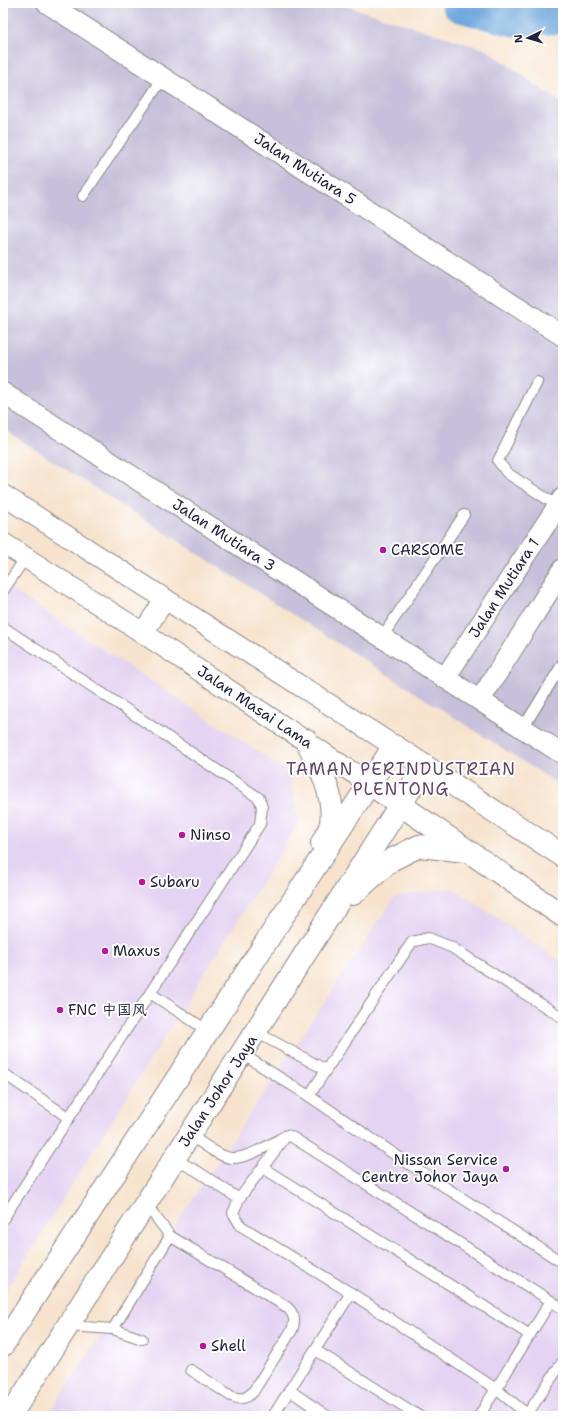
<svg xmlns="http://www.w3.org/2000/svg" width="566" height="1419" font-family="'Shantell Sans','LXGW WenKai TC',sans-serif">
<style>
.built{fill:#e4d3f2}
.industrial{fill:#c6c0da}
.water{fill:#6da6dc;stroke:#48648c}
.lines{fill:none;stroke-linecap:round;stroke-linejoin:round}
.river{stroke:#6da6dc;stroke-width:39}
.service-casing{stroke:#8c8284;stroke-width:12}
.minor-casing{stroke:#8c8284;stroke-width:22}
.secondary-casing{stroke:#8c8284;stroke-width:24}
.service{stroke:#fff;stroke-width:10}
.minor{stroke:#fff;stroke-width:20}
.secondary{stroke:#fff;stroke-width:22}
.poi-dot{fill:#b5179e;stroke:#fff;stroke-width:1.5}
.labels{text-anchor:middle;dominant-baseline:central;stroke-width:4;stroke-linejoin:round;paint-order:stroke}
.street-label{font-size:15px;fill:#22223b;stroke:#fff}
.poi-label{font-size:15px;fill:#22223b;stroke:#fff;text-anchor:start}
.quarter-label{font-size:17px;letter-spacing:1px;fill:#614665;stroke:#fff}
</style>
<rect width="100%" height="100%" fill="#fff"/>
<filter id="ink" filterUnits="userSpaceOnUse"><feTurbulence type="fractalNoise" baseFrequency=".025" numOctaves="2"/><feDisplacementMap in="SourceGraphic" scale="8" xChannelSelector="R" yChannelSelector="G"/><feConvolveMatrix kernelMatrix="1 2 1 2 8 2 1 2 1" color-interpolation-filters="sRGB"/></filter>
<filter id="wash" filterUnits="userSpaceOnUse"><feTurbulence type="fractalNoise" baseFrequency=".012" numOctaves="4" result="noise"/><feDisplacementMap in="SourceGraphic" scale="16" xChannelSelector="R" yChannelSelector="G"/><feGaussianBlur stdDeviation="0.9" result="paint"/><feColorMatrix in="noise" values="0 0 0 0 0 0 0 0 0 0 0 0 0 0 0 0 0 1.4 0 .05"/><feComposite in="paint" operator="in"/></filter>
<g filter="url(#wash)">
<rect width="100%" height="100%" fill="#f7e3cd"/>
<!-- built -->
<g class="built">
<path d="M3,584l286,188 10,51 -296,472z"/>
<path d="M453,888l110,75v453h-516l348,-519z"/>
</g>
<!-- industrial -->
<path class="industrial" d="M3,3h334l150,47 76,54v683l-560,-358z"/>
<!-- water -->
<path class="water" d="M563,3v26l-50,-1v-19z"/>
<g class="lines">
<!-- river -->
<path class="river" d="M461,3l54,14 48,-3"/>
</g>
</g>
<g filter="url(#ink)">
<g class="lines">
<!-- service casing -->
<g class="service-casing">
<g id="service">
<path d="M83,196l80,-118"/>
<path d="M537,382l-39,79 9,12 51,33"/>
<path d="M3,591l23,-34"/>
<path d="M3,627l256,171 3,9 -2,17 -257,395"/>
<path d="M382,637l82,-122"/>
<path d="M523,728l40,-65"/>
<path d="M150,993l58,38"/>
<path d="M256,1032l70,38 86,-128 16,-4 23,9 112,71"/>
<path d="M242,1054l67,42 94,64 160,103"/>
<path d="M3,1073l66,45"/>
<path d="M309,1096l17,-26"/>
<path d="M190,1135c11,7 29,22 41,23 17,1 41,-15 56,-23l5,2 259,164 -72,115"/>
<path d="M284,1139l-45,60 -6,14 8,13 110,67 145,96 31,25"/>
<path d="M174,1159l23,12 42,28"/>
<path d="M263,1168l267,167"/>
<path d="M146,1204l24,32 117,71c7,7 9,13 5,23l-39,62c-7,7 -13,8 -22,4l-40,-26"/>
<path d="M551,1301l12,8"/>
<path d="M68,1326l45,3 29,10"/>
<path d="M113,1329l57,-93"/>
<path d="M315,1350l104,66"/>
<path d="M289,1390l38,26"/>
<path d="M273,1416l78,-123"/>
<path d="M526,1416l37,-55"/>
</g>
</g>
<!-- minor casing -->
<g class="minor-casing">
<g id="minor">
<path d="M47,3l516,333"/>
<path d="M3,393l560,361"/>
<path d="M3,495l391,251"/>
<path d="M3,543l140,90 227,151"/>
<path d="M143,633l22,-34"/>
<path d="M445,678l118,-180"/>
<path d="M480,700l83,-131"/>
</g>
</g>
<!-- secondary casing -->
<g class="secondary-casing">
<g id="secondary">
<path d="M306,740c13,25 29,54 25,83 -1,6 -6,14 -9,20"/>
<path d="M370,784l193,132"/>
<path d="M353,894l38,-34 28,-14 47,5"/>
<path d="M3,1345l391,-599 169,110"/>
<path d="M10,1416l415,-650"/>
</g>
</g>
<!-- service -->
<use href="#service" class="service"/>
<!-- minor -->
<use href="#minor" class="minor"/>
<!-- secondary -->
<use href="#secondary" class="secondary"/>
</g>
</g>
<!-- markers -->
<g class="poi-dot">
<circle cx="383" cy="550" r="4"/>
<circle cx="182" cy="835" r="4"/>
<circle cx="142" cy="882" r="4"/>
<circle cx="105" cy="951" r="4"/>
<circle cx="60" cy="1010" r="4"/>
<circle cx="506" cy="1169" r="4"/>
<circle cx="203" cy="1346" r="4"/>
</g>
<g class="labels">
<!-- street labels -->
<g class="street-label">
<text transform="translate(305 169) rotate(33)">Jalan Mutiara 5</text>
<text transform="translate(224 535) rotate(33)">Jalan Mutiara 3</text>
<text transform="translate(504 588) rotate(-57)">Jalan Mutiara 1</text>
<text transform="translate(255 707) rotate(34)">Jalan Masai Lama</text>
<text transform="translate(218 1091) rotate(-57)">Jalan Johor Jaya</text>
</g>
<!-- poi labels -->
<g class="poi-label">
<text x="391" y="550">CARSOME</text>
<text x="190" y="835">Ninso</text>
<text x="150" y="882">Subaru</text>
<text x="113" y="951">Maxus</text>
<text x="68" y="1010">FNC 中国风</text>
<text x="498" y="1160" text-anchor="end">Nissan Service<tspan x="498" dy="17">Centre Johor Jaya</tspan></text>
<text x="211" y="1346">Shell</text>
</g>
<!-- quarter labels -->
<g class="quarter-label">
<text x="401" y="769">TAMAN PERINDUSTRIAN<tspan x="401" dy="20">PLENTONG</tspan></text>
</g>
</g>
<!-- margin -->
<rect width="566" height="1419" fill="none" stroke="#fff" stroke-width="16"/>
<!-- north arrow -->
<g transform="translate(528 38) rotate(265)" stroke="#ffffff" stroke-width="3" paint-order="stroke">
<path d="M0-3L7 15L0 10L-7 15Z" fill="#22223b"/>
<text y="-6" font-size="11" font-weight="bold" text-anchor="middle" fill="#22223b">N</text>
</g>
</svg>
